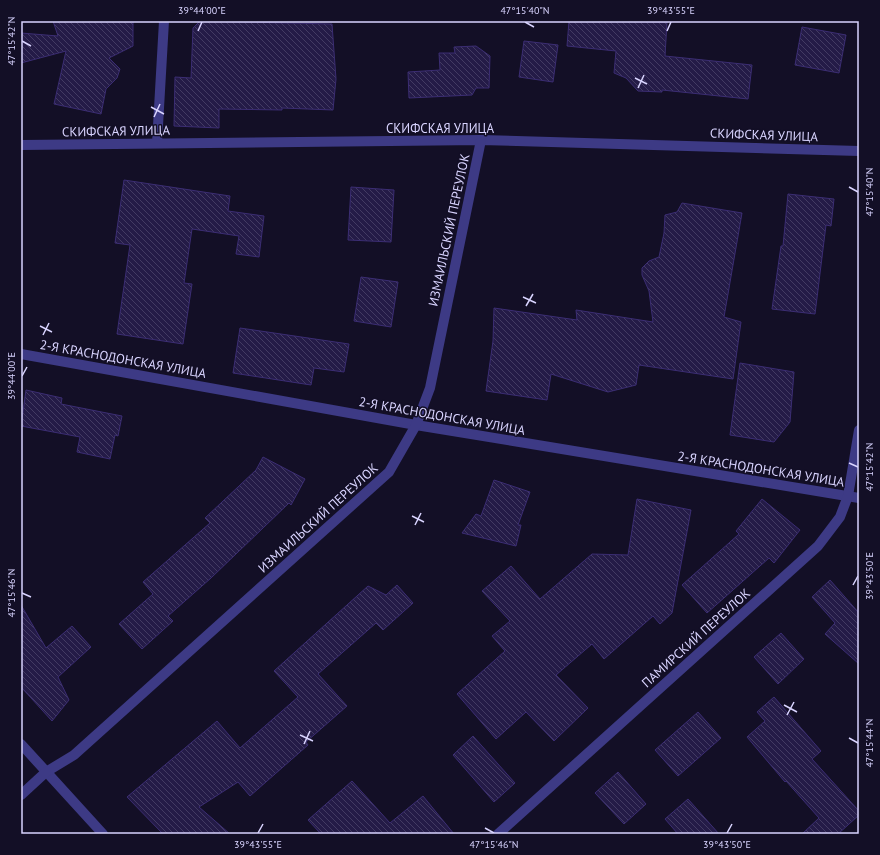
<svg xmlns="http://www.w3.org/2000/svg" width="880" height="855" font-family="'PT Sans',sans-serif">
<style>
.building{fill:url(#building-back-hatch);stroke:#3b2d73}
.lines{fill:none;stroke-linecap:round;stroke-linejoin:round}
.minor{stroke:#3d3a85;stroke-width:10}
.ticks{fill:none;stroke:#d9d4ff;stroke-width:1.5}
.labels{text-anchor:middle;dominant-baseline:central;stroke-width:3;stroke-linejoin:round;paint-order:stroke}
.street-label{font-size:13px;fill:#d9d4ff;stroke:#130f26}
.neatline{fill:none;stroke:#d9d4ff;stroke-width:1.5}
.ticks-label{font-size:10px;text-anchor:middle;fill:#d9d4ff}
</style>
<defs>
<pattern id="building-back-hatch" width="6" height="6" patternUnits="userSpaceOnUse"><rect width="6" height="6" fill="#241b47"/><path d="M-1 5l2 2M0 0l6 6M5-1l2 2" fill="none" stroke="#433b63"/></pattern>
</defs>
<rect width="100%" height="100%" fill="#130f26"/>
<!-- building -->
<g class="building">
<path d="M53,21h80v25l-24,12 11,11 -3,9 -11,11 -5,25 -47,-10 12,-53 -45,12v-30l37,3z"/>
<path d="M200,21l132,3 4,55 -3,31 -51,-2v2l-63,-1v19l-45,-2 1,-49 16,1 2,-50z"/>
<path d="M569,21l98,1 -2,34 87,9 -4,34 -86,-9v2l-24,-1 -12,-13 -12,-5 2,-22 -49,-5z"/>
<path d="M802,27l44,8 -7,38 -44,-8z"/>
<path d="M524,41l34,4 -5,37 -34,-5z"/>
<path d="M476,46l14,10 -1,32h-13l-4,7 -63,3 -1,-26 32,-2 -1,-17h16l-1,-6z"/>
<path d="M124,180l106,16 -2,15 36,5 -5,41 -23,-3 3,-18 -47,-7 -8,54 8,1 -9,60 -66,-10 13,-89 -15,-2z"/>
<path d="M351,187l43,3 -3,52 -43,-2z"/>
<path d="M788,194l46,5 -3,27 -5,-1 -11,89 -43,-5 9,-63h2z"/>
<path d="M682,203l60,10 -18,104 17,5 -8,57 -94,-14 -3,20 -28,7 -57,-18 -4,26 -61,-9 7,-50 1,-33 83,12 -1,-10 77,12 -4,-31 -7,-16v-7l7,-7 10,-4 5,-24 1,-18 12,-3z"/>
<path d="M361,277l37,5 -7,45 -37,-6z"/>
<path d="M240,328l109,16 -5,28 -30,-4 -3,17 -78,-12z"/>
<path d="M740,363l54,9 -4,50 -16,20 -44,-7z"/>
<path d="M26,390l36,8 -1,6 61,12 -4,20 -3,-1 -5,24 -33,-7 3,-15 -59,-11z"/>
<path d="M263,457l42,22 -14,26 -2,-2 -78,75 -43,38 5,5 -31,28 -23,-25 34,-30 -10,-12 67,-59 -5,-5 51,-48z"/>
<path d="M494,480l36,12 -12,33h3l-5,21 -54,-13 14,-19 5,2z"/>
<path d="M637,499l54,11 -19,103 -12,11 -7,-8 -49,43 -12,-15 -36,31 32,33 -34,33 -28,-29 -30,27 -39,-45 48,-43 -13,-15 18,-15 -28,-30 29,-25 29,33 52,-45 36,1z"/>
<path d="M762,499l38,31 -26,33 -5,-5 -62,55 -25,-28 57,-51 -3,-3z"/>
<path d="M830,580l29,33v51l-34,-30 10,-11 -23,-26z"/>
<path d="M397,585l16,18 -30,27 -7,-7 -58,51 29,32 -41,36 2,3 -58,51 -12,-14 -39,25 31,27h-67l-36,-37 90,-76 23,27 58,-51 -24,-26 94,-85 18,9z"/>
<path d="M21,605l25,43 26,-22 19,21 -33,30 11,23 -17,21 -31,-34z"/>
<path d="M781,633l23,26 -26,25 -24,-27z"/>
<path d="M774,697l47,54 -9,8 47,52v4l-21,19h-36l17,-16 -33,-37 -1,1 -38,-45 18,-16 -8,-9z"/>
<path d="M698,712l23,26 -43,38 -23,-26z"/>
<path d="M473,736l42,47 -21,19 -41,-47z"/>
<path d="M618,772l28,32 -22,20 -29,-31z"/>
<path d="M352,781l38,42 33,-27 31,38h-133l-13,-14z"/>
<path d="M688,799l31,35h-41l-13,-15z"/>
</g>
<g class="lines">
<!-- minor -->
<g class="minor">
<path d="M157,143l7,-122"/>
<path d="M21,145l460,-5 378,11"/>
<path d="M21,354l395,71 443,73"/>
<path d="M21,744l82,90"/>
<path d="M21,795l25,-23 28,-17 315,-283 27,-47 14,-37 51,-248"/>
<path d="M498,834l320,-288 22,-29 8,-21 11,-66"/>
</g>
</g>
<!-- ticks -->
<path class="ticks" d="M525,22l9,5M198,31l4,-9M667,31l4,-9M22,41l9,5M635,78l12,6M638,88l6,-13M151,107l13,7M154,117l6,-13M849,187l9,5M523,297l13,6M526,306l7,-12M40,326l12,6M43,335l6,-12M22,376l5,-9M849,463l9,4M412,516l12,6M415,525l6,-12M853,585l5,-9M22,593l9,4M784,705l13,7M787,715l7,-13M300,735l13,6M849,738l9,5M304,744l6,-13M485,828l9,5M258,833l5,-9M727,833l5,-9"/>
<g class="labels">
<!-- street labels -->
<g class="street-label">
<text x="440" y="128">СКИФСКАЯ УЛИЦА</text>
<text transform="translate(116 131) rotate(-1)">СКИФСКАЯ УЛИЦА</text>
<text transform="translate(764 135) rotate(2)">СКИФСКАЯ УЛИЦА</text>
<text transform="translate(449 230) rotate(-78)">ИЗМАИЛЬСКИЙ ПЕРЕУЛОК</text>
<text transform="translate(123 359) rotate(10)">2-Я КРАСНОДОНСКАЯ УЛИЦА</text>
<text transform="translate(442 416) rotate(10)">2-Я КРАСНОДОНСКАЯ УЛИЦА</text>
<text transform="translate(761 469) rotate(9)">2-Я КРАСНОДОНСКАЯ УЛИЦА</text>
<text transform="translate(318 518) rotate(-42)">ИЗМАИЛЬСКИЙ ПЕРЕУЛОК</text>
<text transform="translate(696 638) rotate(-42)">ПАМИРСКИЙ ПЕРЕУЛОК</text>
</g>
</g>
<!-- border -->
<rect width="880" height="855" fill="none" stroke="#130f26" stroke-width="44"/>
<rect x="22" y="22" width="836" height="811" class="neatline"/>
<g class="ticks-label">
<text x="202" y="14">39°44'00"E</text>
<text x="525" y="14">47°15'40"N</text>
<text x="671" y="14">39°43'55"E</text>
<text transform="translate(11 41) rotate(-90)" y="4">47°15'42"N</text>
<text transform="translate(869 192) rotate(-90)" y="4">47°15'40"N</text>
<text transform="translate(11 376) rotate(-90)" y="4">39°44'00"E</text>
<text transform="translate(869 467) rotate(-90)" y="4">47°15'42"N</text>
<text transform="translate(869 576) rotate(-90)" y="4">39°43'50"E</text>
<text transform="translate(11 593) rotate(-90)" y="4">47°15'46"N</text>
<text transform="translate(869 743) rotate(-90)" y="4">47°15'44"N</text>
<text x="258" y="848">39°43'55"E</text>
<text x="494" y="848">47°15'46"N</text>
<text x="727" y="848">39°43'50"E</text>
</g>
</svg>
